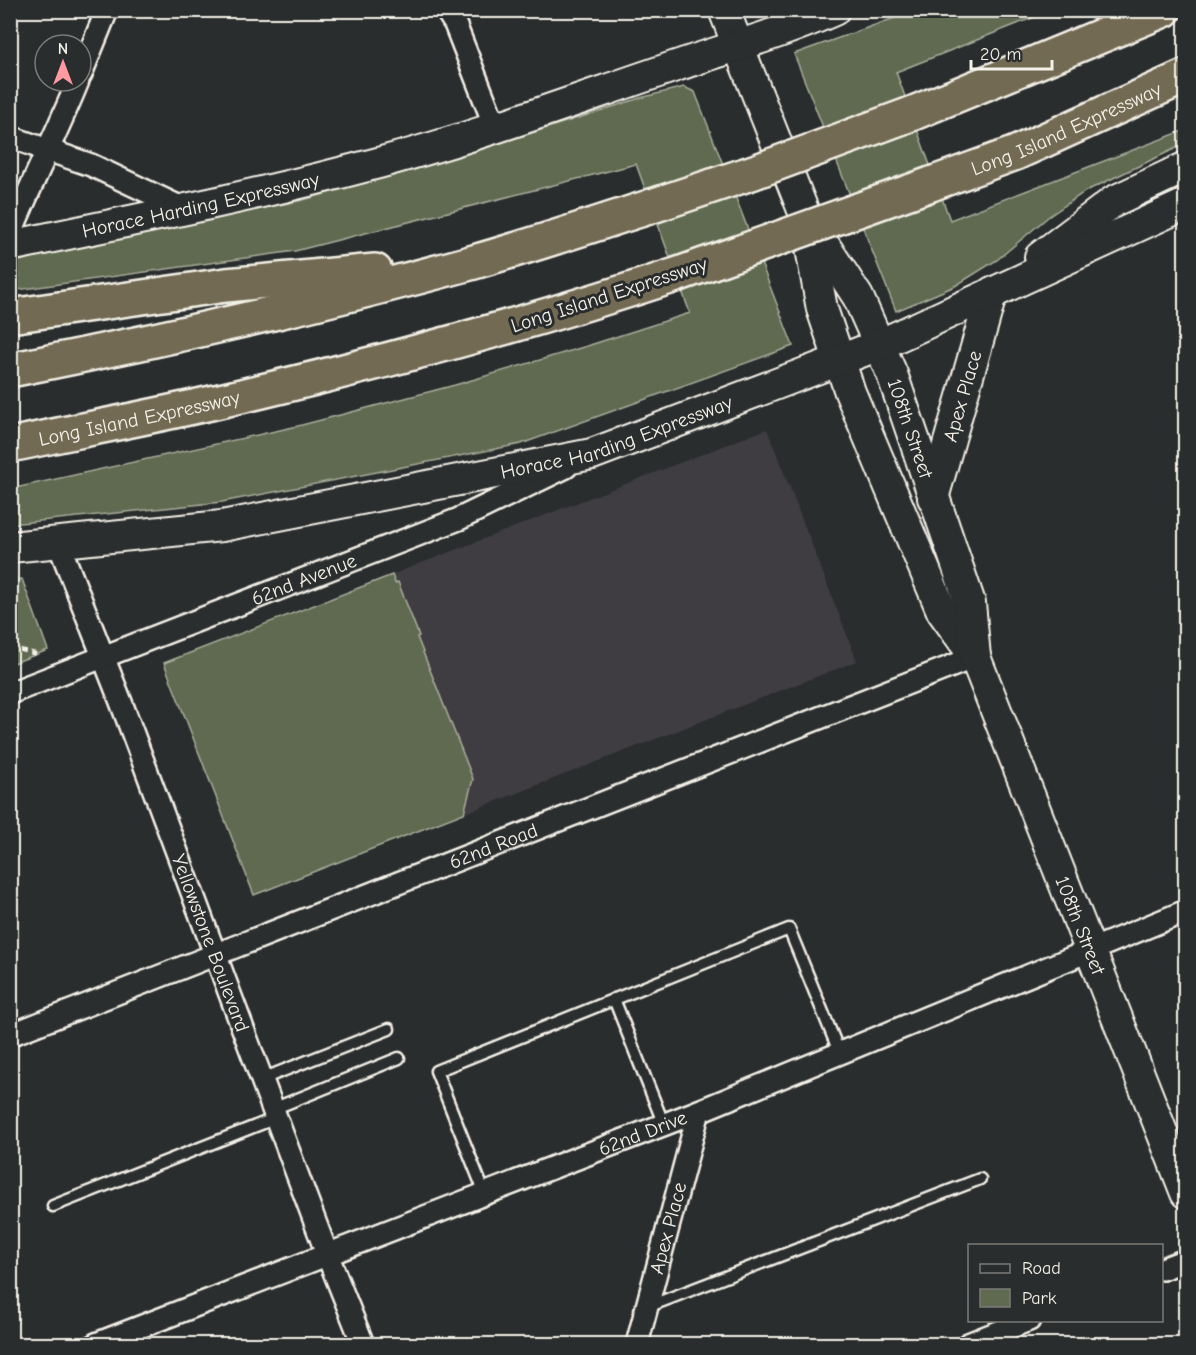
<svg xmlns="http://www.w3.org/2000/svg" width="1196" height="1355" font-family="'Comic Neue',sans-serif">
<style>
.built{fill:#3f3d42}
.green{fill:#606a51;stroke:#aaae9c;stroke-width:1.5}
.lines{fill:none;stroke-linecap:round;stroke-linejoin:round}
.service-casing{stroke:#f4f1e8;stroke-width:15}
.minor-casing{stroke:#f4f1e8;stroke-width:26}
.secondary-casing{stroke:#f4f1e8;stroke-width:34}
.motorway-casing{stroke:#f4f1e8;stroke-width:38}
.path{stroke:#f4f1e8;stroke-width:4;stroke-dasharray:6 4.5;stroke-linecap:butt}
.service{stroke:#2a2d2e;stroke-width:10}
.minor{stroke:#2a2d2e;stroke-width:21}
.secondary{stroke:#2a2d2e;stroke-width:30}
.motorway{stroke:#736b52;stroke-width:33}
.motorway-bridge-casing{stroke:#f4f1e8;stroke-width:38;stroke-linecap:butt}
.motorway-bridge{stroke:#736b52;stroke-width:33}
.labels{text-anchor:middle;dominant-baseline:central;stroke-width:6;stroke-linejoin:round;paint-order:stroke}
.street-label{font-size:20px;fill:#f4f1e8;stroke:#2a2d2e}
</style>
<rect width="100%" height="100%" fill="#2a2d2e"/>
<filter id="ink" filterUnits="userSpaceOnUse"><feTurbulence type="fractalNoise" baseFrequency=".0167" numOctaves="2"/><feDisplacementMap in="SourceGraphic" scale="12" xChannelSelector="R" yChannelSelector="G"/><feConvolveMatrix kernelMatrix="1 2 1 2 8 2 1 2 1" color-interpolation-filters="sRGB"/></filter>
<g filter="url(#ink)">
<!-- built -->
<path class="built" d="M767,429l90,232 -603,234 -90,-232z"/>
<!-- green -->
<g class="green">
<path d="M914,11h136l-154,61 54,148 235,-90v14l-99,47 -38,26 -51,43 -42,26 -59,25 -102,-257z"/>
<path d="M684,87l11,5 98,254 -272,98 -299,58 -211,22 -1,-35 288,-63 157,-41 132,-39 103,-33 -54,-149 -341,87 -285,40 1,-28 43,-11 249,-52 167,-47 170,-55z"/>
<path d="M392,575l3,8 3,-1 21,54 -2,1 56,142 -9,34 -210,82 -90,-232z"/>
<path d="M22,579l26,71 -37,14v-84z"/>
</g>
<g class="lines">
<!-- service casing -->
<g class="service-casing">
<g id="service">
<path d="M614,999l50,126"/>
<path d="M262,1079l127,-50"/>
<path d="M273,1109l126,-51"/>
<path d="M485,1194l-49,-123 353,-142 51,125"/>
<path d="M53,1206l223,-88"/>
<path d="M647,1307l333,-128"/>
</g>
</g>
<!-- minor casing -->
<g class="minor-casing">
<g id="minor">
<path d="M446,10l9,14 41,105"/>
<path d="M81,74l26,-64"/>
<path d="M10,137l81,28 93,44"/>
<path d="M10,235c21,-52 47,-102 68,-154"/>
<path id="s1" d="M58,542l63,160 206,552 36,90"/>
<path id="s2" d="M10,693l449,-174 107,-52"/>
<path id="s3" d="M10,1035l965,-378"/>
<path d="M1162,1269l24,-9"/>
<path id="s4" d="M96,1344l603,-233 487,-200"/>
<path id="s5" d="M637,1344l62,-233"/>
<path d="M968,1344l61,-24"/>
</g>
</g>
<!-- secondary casing -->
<g class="secondary-casing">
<g id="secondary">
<path id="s6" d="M724,10l81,205 17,94 28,83 92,219 33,46 211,536"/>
<path id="s7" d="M813,228l45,69 34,77 78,229 5,54"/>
<path id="s8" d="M10,246c125,-26 250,-51 372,-84 100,-27 196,-63 294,-96 53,-18 107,-33 158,-56"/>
<path d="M1040,257l74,-56 72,-34"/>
<path id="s9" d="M933,498l59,-206"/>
<path id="s10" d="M10,547l212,-21 370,-72 287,-109 307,-141"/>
</g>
</g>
<!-- motorway casing -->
<g class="motorway-casing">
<g id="motorway">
<path d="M911,114l253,-104"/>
<path id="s11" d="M931,184l85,-31 170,-77"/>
<path d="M10,316l216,-31 149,-14"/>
<path d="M10,370c156,-31 311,-66 464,-108 60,-17 119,-37 178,-56"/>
<path id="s12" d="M10,445c67,-14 135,-27 201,-42 157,-36 313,-78 465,-128"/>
</g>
</g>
<!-- path -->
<path class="path" d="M10,647l26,7"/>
<!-- service -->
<use href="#service" class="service"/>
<!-- minor -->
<use href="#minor" class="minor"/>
<!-- secondary -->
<use href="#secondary" class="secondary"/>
<!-- motorway -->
<use href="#motorway" class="motorway"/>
<!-- motorway-bridge casing -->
<g class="motorway-bridge-casing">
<g id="motorway-bridge">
<path d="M652,206l102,-34 157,-58"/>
<path d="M676,275l255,-91"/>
</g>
</g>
<!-- motorway-bridge -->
<use href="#motorway-bridge" class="motorway-bridge"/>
</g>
</g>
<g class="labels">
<!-- street labels -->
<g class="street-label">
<text stroke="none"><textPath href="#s11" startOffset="146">Long Island Expressway</textPath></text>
<text stroke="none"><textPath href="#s8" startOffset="195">Horace Harding Expressway</textPath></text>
<text transform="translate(609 295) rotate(-18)">Long Island Expressway</text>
<text stroke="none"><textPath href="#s9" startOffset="106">Apex Place</textPath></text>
<text stroke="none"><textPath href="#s12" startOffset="132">Long Island Expressway</textPath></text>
<text stroke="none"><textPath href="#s7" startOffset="224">108th Street</textPath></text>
<text stroke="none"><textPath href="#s10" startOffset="618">Horace Harding Expressway</textPath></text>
<text stroke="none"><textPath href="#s2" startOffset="315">62nd Avenue</textPath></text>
<text stroke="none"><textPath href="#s3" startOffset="519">62nd Road</textPath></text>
<text stroke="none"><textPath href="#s6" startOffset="986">108th Street</textPath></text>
<text stroke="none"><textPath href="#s1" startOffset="429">Yellowstone Boulevard</textPath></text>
<text stroke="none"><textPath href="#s4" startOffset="586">62nd Drive</textPath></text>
<text stroke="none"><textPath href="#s5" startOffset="120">Apex Place</textPath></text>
</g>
</g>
<!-- margin -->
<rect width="1196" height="1355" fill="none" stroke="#2a2d2e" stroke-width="36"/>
<rect x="18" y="18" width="1160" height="1319" fill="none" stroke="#f4f1e8" stroke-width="2" filter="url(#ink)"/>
<!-- legend -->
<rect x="968" y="1244" width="195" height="78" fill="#2a2d2e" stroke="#7b7b78" stroke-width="1.5"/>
<rect x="980" y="1264" width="30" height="9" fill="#2a2d2e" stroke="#7b7b78" stroke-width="1.5"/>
<text x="1022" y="1274" font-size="18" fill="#f4f1e8">Road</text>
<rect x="980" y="1289" width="30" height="18" fill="#606a51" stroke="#7b7b78" stroke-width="1.5"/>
<text x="1022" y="1304" font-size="18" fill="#f4f1e8">Park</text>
<!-- north arrow -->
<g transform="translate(63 63)"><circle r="28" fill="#2a2d2e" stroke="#7b7b78" stroke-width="1.5"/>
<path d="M0-4.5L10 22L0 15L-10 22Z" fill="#ff9aa2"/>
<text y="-9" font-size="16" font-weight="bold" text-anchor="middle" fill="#f4f1e8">N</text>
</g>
<!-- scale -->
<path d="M971 60v9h81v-9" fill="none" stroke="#f4f1e8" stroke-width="3"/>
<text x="980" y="60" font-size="18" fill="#f4f1e8" stroke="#2a2d2e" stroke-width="4.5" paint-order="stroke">20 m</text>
</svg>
